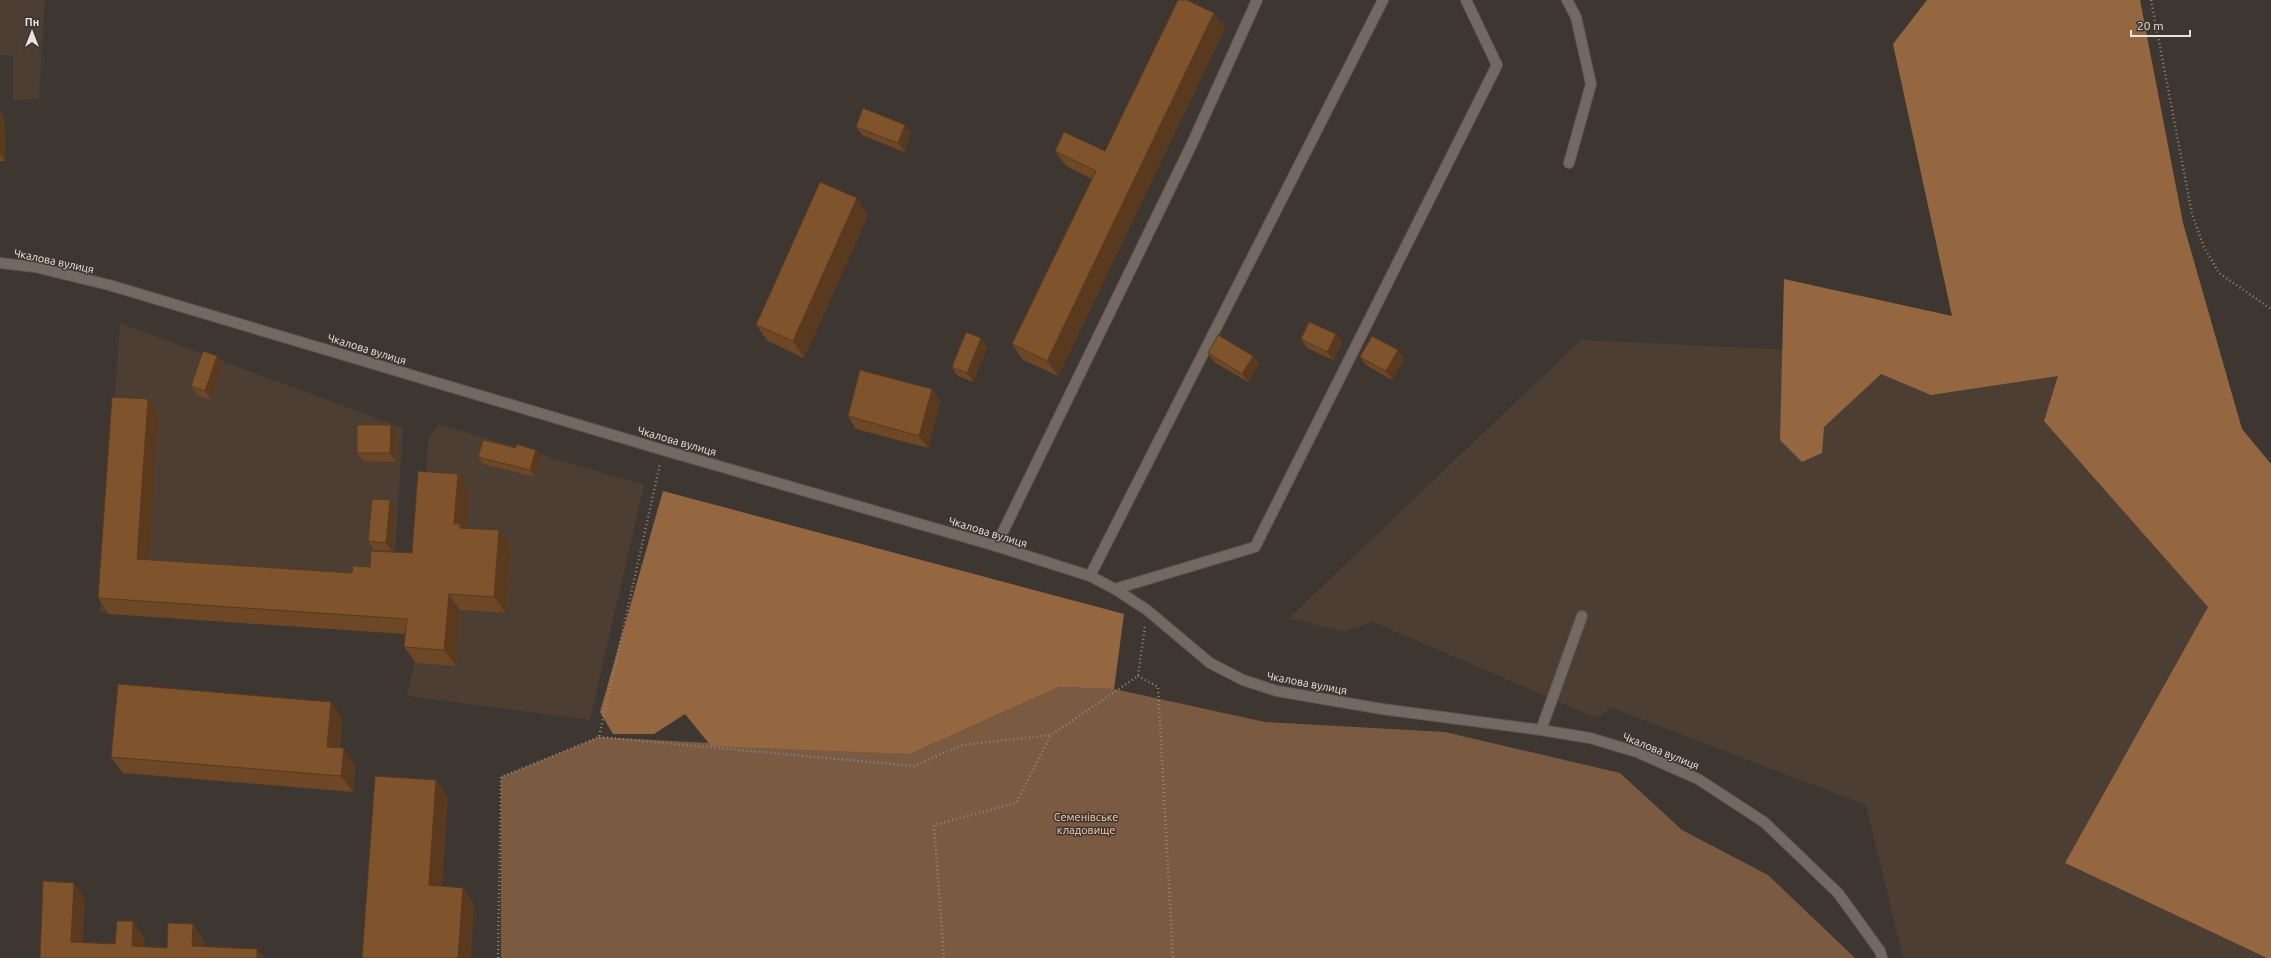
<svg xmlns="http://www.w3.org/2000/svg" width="2271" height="958" font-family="Ubuntu,sans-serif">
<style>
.built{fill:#4c3e33}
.green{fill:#7a5b42}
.forest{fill:#956740}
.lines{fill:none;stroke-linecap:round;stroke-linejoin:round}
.minor-casing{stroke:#5c5550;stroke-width:12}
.path{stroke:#8e8782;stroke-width:2.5;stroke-dasharray:1 3;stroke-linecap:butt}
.minor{stroke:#736962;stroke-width:10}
.wall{fill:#6d4726}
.shaded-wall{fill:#593a1f}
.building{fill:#7f532c;stroke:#593a1f}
.labels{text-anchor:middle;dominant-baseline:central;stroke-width:3;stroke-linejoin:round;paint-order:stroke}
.street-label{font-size:11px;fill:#e9e4e0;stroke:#3e3630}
.park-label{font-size:11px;fill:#fed3b1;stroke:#3e3630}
</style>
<rect width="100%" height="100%" fill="#3e3630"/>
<!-- built -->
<g class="built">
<path d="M0,0h45l-6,99 -26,1v-44l-13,-1z"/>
<path d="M120,323l283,105 -13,205 -290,-20z"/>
<path d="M1581,340l515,24 171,213 -202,286 202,95h-364l-37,-153 -254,-97 -16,10 -223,-96 -29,10 -55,-14z"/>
<path d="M438,424l206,61 -54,235 -183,-24 7,-33 14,-223z"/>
</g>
<!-- green -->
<path class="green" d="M1059,687l55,2 151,33 180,10 175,41 62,57 86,45 87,83h-1354v-181l98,-40 311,17z"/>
<!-- forest -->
<g class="forest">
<path d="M1927,0h213l43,223 59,206 29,35v494h-4l-202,-95 143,-256 -164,-186 14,-45 -127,19 -50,-21 -57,53 -2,26 -20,9 -22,-22 4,-161 168,37 -59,-272z"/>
<path d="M663,491l461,123 -10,75 -55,-2 -149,67 -199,-8 -26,-32 -31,20h-41l-13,-22z"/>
</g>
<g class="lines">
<!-- minor casing -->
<g class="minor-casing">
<g id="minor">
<path d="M1567,0l9,17 15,67 -22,79"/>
<path d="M0,263l35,4 74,18 554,165 333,96 94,30 25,13 32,21 63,53 33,17 34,11 105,18 159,21 49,8 47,14 61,27 66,43 74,71 42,58 2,7"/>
<path d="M996,546l195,-400 66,-146"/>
<path d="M1090,576l293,-576"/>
<path d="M1115,589l140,-42 242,-482 -31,-65"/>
<path d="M1541,730l41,-114"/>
</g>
</g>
<!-- path -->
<g class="path">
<path d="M2151,0l41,214 12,33 15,26 52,36"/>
<path d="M1138,676l20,11 15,271"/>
<path d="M599,737l315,29 48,-21 89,-10 87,-59 7,-50"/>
<path d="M498,958l3,-181 98,-40 61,-273"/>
<path d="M944,958l-10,-133 82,-22 35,-68"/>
</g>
<!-- minor -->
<use href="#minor" class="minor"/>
</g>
<!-- wall -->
<g class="wall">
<path d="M1225,28l-167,348 -35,-16 -11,-16 80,-165 -26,-13 -11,-15h50z"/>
<path d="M0,112l4,5 1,44h-5z"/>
<path d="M856,127l55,6 -7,19 -42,-17z"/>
<path d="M868,215l-64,143 -36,-17 -12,-16z"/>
<path d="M1336,334l6,9 -9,17 -26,-12 -6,-9z"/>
<path d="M981,338l6,9 -14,35 -15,-6 -6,-9z"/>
<path d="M1398,350l6,9 -12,21 -26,-15 -6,-8z"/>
<path d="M1208,353l45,3 6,8 -11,18 -34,-20z"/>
<path d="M217,356l6,8 -12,36 -14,-5 -6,-9z"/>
<path d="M932,389l8,13 -12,46 -72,-19 -8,-13z"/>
<path d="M148,399l11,16 -9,145 202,13 60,-20 46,-79 11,16 -3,38 45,18 -5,67 -46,-3 -4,56 -40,-3 -12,-16 1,-13 -296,-20 -11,-16z"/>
<path d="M397,433l-1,29 -33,-1 -6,-8z"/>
<path d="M478,457h63l-6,20 -52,-13z"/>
<path d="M396,509l-4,42 -18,-1 -6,-9z"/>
<path d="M342,718l-2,30 15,17 -2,27 -230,-19 -12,-16z"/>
</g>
<!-- shaded-wall -->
<g class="shaded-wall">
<path d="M1214,13l11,15 -167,348 -11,-15z"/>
<path d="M0,112l4,5 1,44 -5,-7z"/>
<path d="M905,125l6,8 -7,19 -6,-9z"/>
<path d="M857,198l11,17 -64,143 -11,-17z"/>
<path d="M1336,334l6,9 -9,17 -6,-8z"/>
<path d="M981,338l6,9 -14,35 -6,-9z"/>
<path d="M1398,350l6,9 -12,21 -6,-9z"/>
<path d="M217,356l6,8 -12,36 -6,-9z"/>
<path d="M1253,356l6,8 -11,18 -6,-8z"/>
<path d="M932,389l8,13 -12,46 -9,-12z"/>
<path d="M148,399l11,16 -10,160 -12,-16z"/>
<path d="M391,425l6,8 -1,29 -6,-9z"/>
<path d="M536,450l5,7 -6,20 -5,-7z"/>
<path d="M458,474l11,16 -3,42 -12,-8z"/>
<path d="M390,500l6,9 -4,42 -6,-8z"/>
<path d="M499,530l12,16 -5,67 -12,-16z"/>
<path d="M449,594l11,16 -4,56 -12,-16z"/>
<path d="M331,702l11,16 -3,45 -12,-16z"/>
<path d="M344,748l11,17 -2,27 -12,-16z"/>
<path d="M436,780l12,17 -7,105 -12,-17z"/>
<path d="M74,883l11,16 -3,59 -11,-16z"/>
<path d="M463,888l11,16 -3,54h-13z"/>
<path d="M133,921l12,17 -1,20 -12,-12z"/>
<path d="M193,924l11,17v17l-12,-12z"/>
<path d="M257,949l7,9h-7z"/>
</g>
<!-- building -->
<g class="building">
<path d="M1178,0h9l27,13 -167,348 -35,-17 84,-173 -41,-20 9,-19 41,19z"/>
<path d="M863,108l42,17 -7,18 -42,-16z"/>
<path d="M820,182l37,16 -64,143 -37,-16z"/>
<path d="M1309,322l27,12 -9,18 -26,-13z"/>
<path d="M966,332l15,6 -14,35 -15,-6z"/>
<path d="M1218,335l35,21 -11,18 -34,-21z"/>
<path d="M1372,336l26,14 -12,21 -26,-14z"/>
<path d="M203,351l14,5 -12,35 -14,-5z"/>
<path d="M860,370l72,19 -13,47 -71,-20z"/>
<path d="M112,397l36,2 -11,160 215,14 1,-7 17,1 1,-16 41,2 6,-82 40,3 -4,50h6v4l39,2 -5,67 -45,-3 -5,56 -40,-3 3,-28 -309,-21z"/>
<path d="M357,425h34l-1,28h-33z"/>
<path d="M483,440l33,8v-4l20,6 -6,20 -52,-13z"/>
<path d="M372,499l18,1 -4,43 -18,-2z"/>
<path d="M118,684l213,18 -4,45 17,1 -3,28 -230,-19z"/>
<path d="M375,776l61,4 -7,105 34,3 -5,70h-96z"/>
<path d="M43,881l31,2 -3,59 44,2 2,-23h16l-1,25 35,2 1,-25 25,1 -1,22 65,3v9h-217z"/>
</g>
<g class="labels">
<!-- street labels -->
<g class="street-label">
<text transform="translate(54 261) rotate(12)">Чкалова вулиця</text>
<text transform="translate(367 349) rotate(17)">Чкалова вулиця</text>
<text transform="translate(677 441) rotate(16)">Чкалова вулиця</text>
<text transform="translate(988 532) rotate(17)">Чкалова вулиця</text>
<text transform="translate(1307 683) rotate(11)">Чкалова вулиця</text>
<text transform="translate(1661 751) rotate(22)">Чкалова вулиця</text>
</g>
<!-- park labels -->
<g class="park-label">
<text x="1086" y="817">Семенівське<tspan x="1086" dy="13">кладовище</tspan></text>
</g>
</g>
<!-- north arrow -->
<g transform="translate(32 32)" stroke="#3e3630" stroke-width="3" paint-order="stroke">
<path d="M0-3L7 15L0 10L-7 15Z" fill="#e9e4e0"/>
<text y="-6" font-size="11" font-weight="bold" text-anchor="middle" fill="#e9e4e0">Пн</text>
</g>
<!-- scale -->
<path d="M2131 30v6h59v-6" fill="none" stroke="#e9e4e0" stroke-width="2"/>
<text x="2137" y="30" font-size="12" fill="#e9e4e0" stroke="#3e3630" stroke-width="3" paint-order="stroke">20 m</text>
</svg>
